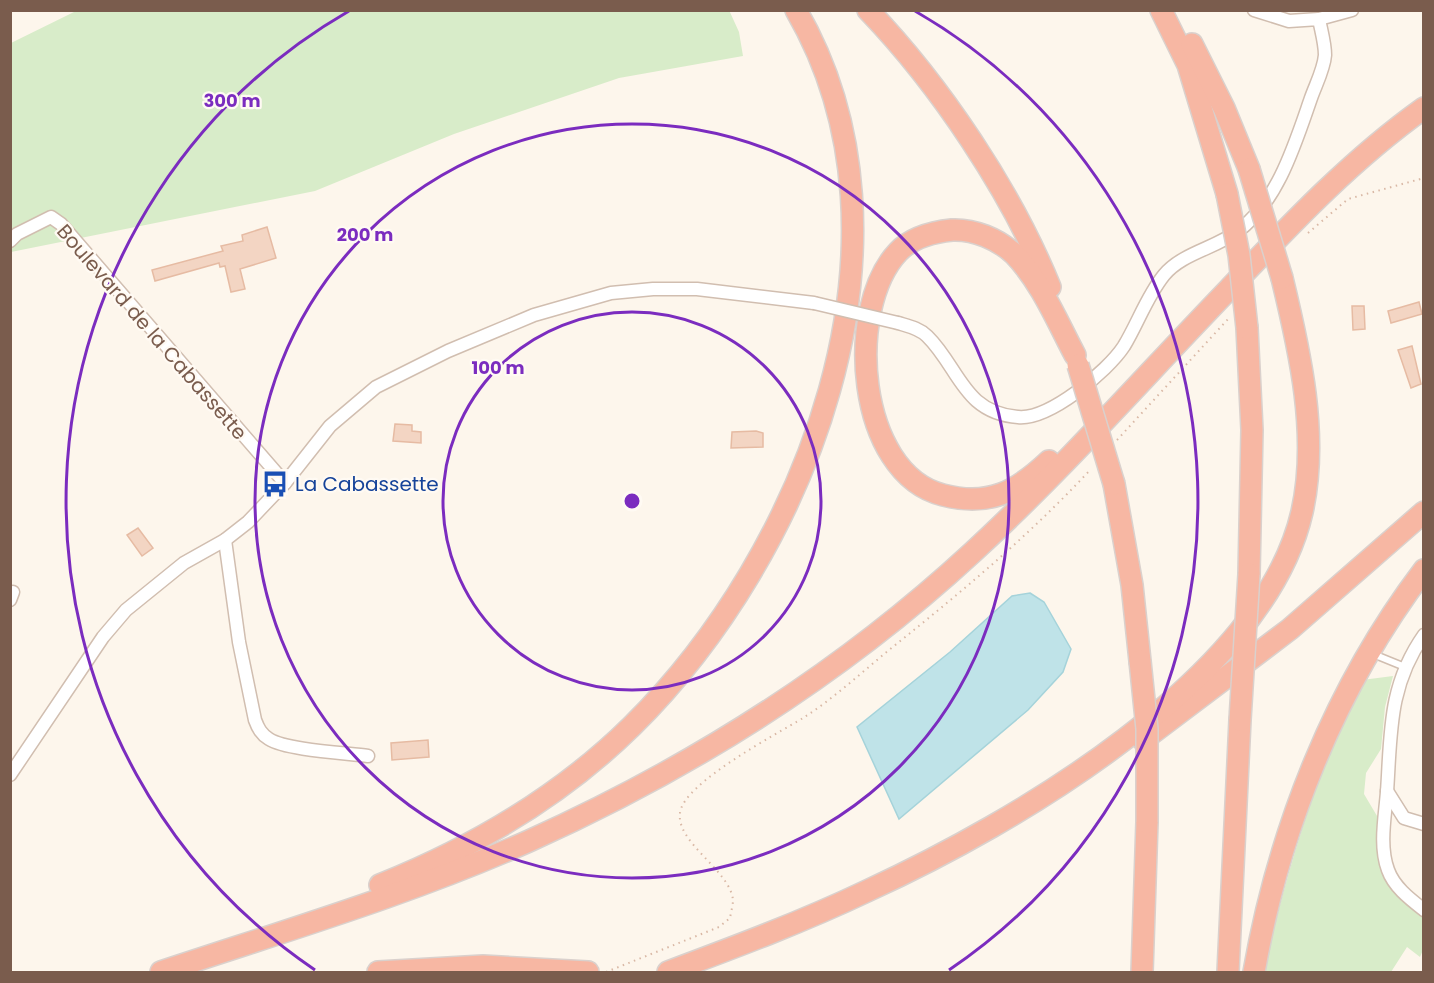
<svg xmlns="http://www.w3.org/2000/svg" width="1434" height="983" font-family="Poppins,sans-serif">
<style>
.green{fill:#d8ecc9}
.water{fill:#bfe3e8;stroke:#a5d3da;stroke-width:1.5}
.building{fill:#f3d5c3;stroke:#e6bba3;stroke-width:1.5}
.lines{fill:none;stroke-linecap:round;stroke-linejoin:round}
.service-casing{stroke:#d1beb0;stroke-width:9}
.minor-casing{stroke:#d1beb0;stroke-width:15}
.motorway-casing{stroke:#dad1cd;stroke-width:24}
.path{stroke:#d9b8a5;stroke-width:2;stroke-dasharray:1.5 4.5;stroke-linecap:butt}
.service{stroke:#fff;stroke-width:6}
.minor{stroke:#fff;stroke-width:12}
.motorway{stroke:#f7b7a3;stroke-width:21}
.minor-bridge-casing{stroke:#d1beb0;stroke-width:15;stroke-linecap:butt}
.motorway-bridge-casing{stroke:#dad1cd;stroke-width:24;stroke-linecap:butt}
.minor-bridge{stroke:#fff;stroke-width:12}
.motorway-bridge{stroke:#f7b7a3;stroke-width:21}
.ring{fill:none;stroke:#7b2cbf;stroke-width:3}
.labels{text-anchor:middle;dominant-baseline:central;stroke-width:4.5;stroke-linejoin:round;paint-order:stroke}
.street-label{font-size:20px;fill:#7a5c4d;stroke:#fffaf3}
.transit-label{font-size:20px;fill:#164399;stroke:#fffaf3;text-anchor:start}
.centre{fill:#7b2cbf;stroke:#fffaf3;stroke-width:3}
.ring-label{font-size:18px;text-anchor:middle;font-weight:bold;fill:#7b2cbf;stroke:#fffaf3;stroke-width:4.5;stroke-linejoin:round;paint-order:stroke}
</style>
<rect width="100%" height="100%" fill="#fdf6ec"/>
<!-- green -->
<g class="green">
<path d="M729,10l10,22 4,24 -124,22 -165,56 -139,57 -304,61v-209l65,-32z"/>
<path d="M1393,676l-8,31 -4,42 -15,24 -2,21 16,27 1,38 42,57v34l-3,7 -13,-10 -16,25h-127c22,-100 52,-200 98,-292z"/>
</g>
<!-- water -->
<path class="water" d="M1030,593l14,9 27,47 -8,23 -35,38 -129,109 -42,-92 93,-75 62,-56z"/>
<!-- building -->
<g class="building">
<path d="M267,227l9,31 -36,11 5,20 -14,3 -6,-26 -5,1 -1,-4 -64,18 -3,-11 71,-19 -2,-5 22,-5 -1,-6z"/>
<path d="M1419,302l3,12 -31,9 -3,-12z"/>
<path d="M1352,306h12l1,23 -12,1z"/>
<path d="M1412,346l9,38 -10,4 -13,-38z"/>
<path d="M395,424l17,1v6l9,1v11l-28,-2z"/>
<path d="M756,431l7,2v14l-32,1 1,-16z"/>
<path d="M138,528l15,20 -11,8 -15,-21z"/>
<path d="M428,740l1,17 -37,3 -1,-17z"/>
</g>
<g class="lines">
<!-- service casing -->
<g class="service-casing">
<path id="service" d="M1373,654l32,13"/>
</g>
<!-- minor casing -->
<g class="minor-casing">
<g id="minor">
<path d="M1319,19l33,-9"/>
<path d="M10,241l7,-7 34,-17 10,7 224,259"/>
<path d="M898,323c10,3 21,5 29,13 32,31 36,77 91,81 31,3 89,-45 106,-71 14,-23 23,-50 40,-71 18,-22 52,-27 74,-44 40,-30 57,-87 73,-133 5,-14 13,-29 14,-43 0,-12 -4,-25 -6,-36l-30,2 -35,-11"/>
<path d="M225,540l14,102 16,78c3,8 6,14 14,19 17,11 77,14 99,17"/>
<path d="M10,600l3,-8"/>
<path d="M1424,635c-36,51 -33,99 -37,157 -2,25 -8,54 1,78 6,17 22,29 36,40"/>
<path d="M10,775l93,-138 23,-27 58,-47 41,-23 23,-18 37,-39 45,-57 46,-39 72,-36 86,-36 77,-22 42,-4h44l117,14"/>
<path d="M1387,791l17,27 20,6"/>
</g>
</g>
<!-- motorway casing -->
<g class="motorway-casing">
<g id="motorway">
<path d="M868,10c72,75 143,181 182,277"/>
<path d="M1161,10l27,55 39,129"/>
<path d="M1192,44l32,64 25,61"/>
<path d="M1247,328l5,102 -3,144"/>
<path d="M1049,461c-33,31 -60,46 -106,34 -87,-22 -98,-187 -45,-243 14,-15 35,-20 54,-22 22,-1 46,9 62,24 27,28 43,67 61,101"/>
<path d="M1114,484l18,101 8,76"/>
<path d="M1143,740l147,-111 134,-117"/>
<path d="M380,885c92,-37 181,-89 252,-159 174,-172 298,-485 164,-716"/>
<path d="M161,972c123,-41 249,-78 368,-131 162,-73 313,-168 444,-289 90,-83 171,-175 256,-263 61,-64 122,-129 195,-181"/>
<path d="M378,972l105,-6 105,6"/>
<path d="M668,972c67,-25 134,-50 199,-81 146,-67 397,-212 435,-379 17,-76 -2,-160 -20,-234"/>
<path d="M1142,972l5,-150"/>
<path d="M1228,972l12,-252"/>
<path d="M1254,972c25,-143 81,-285 170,-402"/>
</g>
</g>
<!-- path -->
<g class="path">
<path d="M1308,233l40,-34 76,-21"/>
<path d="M1117,440l112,-122"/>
<path d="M606,972l113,-45 11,-9c1,-6 3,-13 3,-18 -3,-30 -57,-57 -53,-87 3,-30 97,-79 123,-95 30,-19 58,-45 86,-68 70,-56 140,-114 202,-181"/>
</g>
<!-- service -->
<use href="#service" class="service"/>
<!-- minor -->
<use href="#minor" class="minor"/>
<!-- motorway -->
<use href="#motorway" class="motorway"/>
<!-- minor-bridge casing -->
<g class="minor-bridge-casing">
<path id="minor-bridge" d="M814,303l84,20"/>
</g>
<!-- motorway-bridge casing -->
<g class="motorway-bridge-casing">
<g id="motorway-bridge">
<path d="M1249,169l33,109"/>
<path d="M1227,194l12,61 8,73"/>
<path d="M1078,365l36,119"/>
<path d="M1140,661l7,68v93"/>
<path d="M1240,720l9,-146"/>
</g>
</g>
<!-- minor-bridge -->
<use href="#minor-bridge" class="minor-bridge"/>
<!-- motorway-bridge -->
<use href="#motorway-bridge" class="motorway-bridge"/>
</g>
<!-- distance rings -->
<g class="ring">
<circle cx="632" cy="501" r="189"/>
<circle cx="632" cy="501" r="377"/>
<path d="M315 970A566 566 0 0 1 349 11M915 11A566 566 0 0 1 949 970"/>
</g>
<!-- icons -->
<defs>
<g id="bus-bare" transform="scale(2.07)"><path d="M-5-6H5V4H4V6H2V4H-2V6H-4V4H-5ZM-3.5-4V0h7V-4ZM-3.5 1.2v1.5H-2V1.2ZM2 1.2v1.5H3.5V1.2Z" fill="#1a4fb4" stroke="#fffaf3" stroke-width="2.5" paint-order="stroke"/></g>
</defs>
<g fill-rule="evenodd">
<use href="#bus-bare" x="275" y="484"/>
</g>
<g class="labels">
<!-- street labels -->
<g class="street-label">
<text transform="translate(152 332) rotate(49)">Boulevard de la Cabassette</text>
</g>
<!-- transit labels -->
<g class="transit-label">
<text x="295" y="484">La Cabassette</text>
</g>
</g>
<circle cx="632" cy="501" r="9" class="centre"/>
<g class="ring-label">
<text x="232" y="107">300 m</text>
<text x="365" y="241">200 m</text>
<text x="498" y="374">100 m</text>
</g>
<!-- border -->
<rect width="1434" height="983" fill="none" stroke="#7a5c4d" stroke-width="24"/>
</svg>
